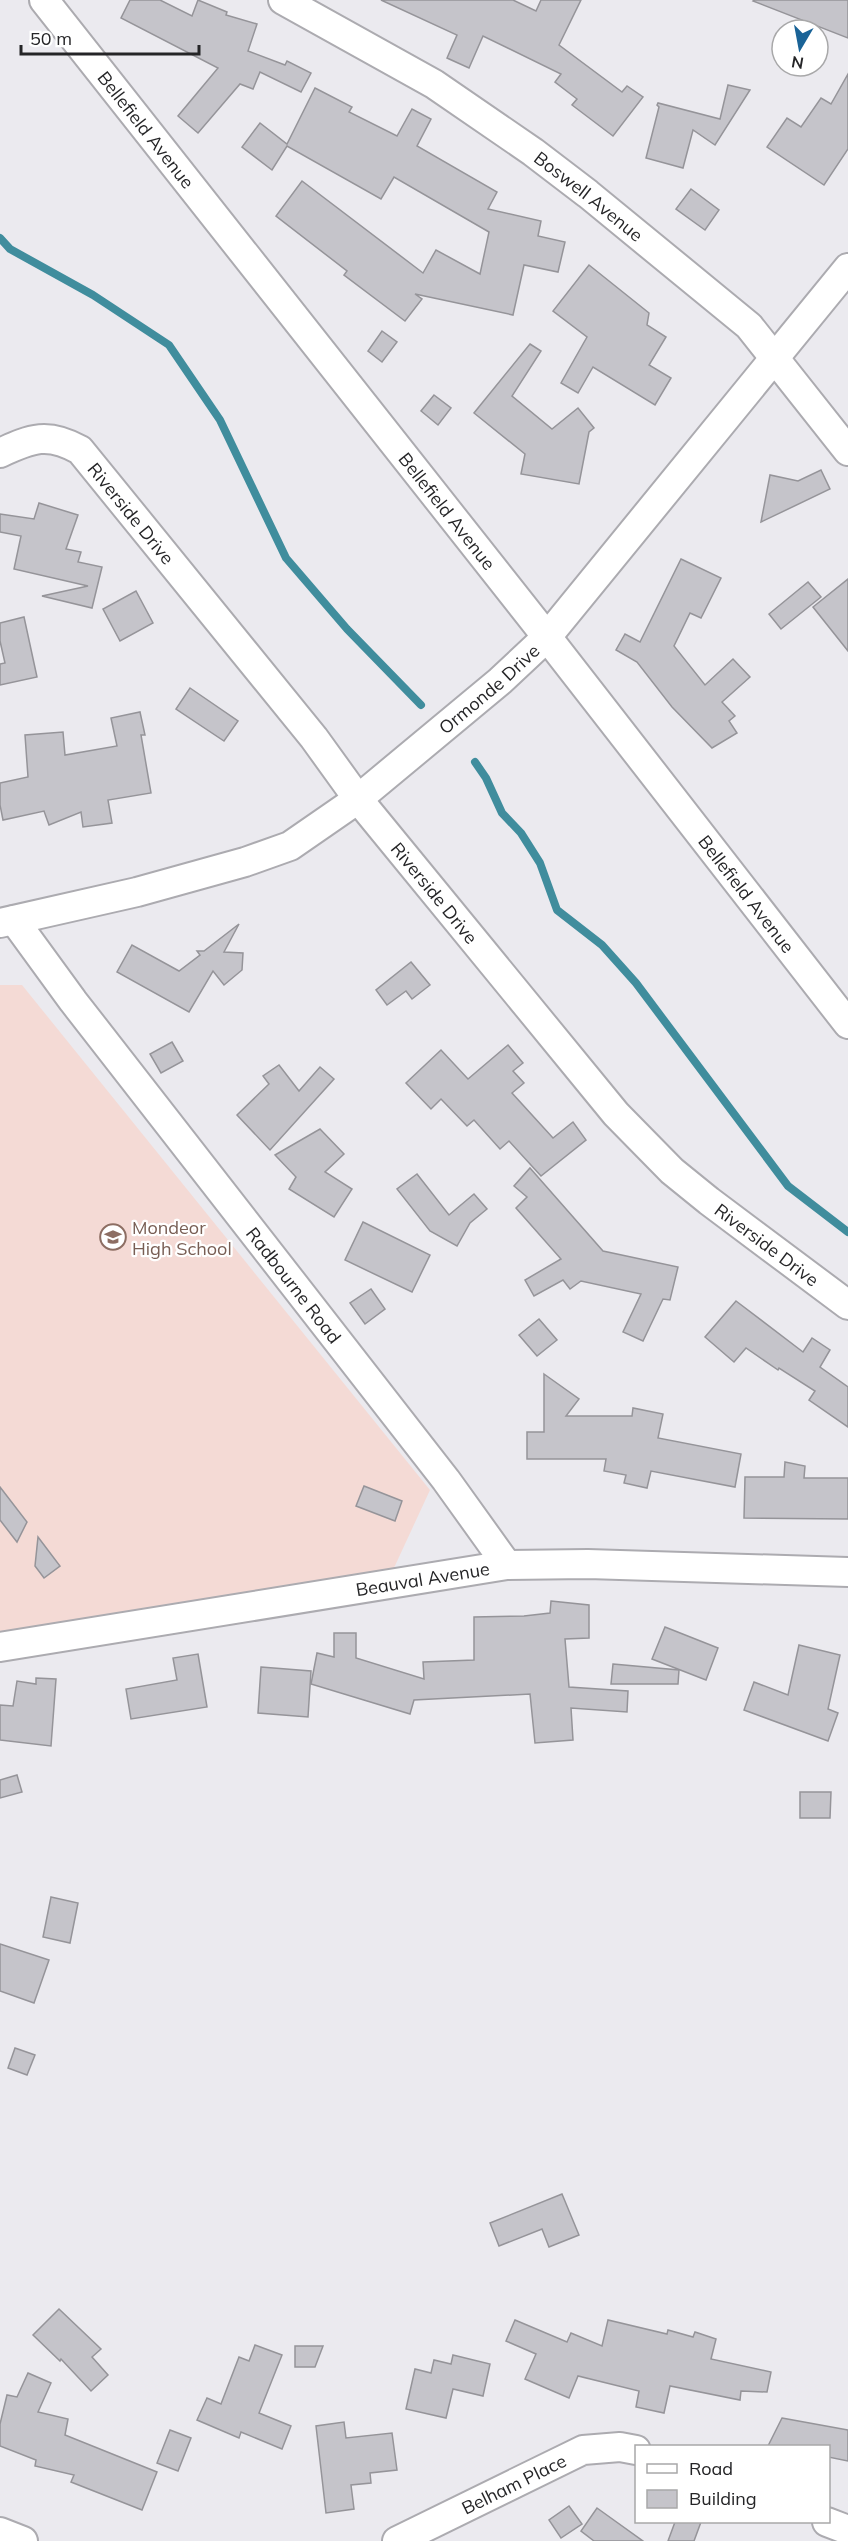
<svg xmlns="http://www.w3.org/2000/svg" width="848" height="2541" font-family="Mulish,sans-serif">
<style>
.education{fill:#f4dad5}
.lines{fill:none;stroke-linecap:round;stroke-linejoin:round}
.stream{stroke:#408d9d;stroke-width:8}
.building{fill:#c5c4ca;stroke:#959499;stroke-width:1.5}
.street-casing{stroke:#acabb0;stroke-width:32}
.street{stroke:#fff;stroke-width:28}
.labels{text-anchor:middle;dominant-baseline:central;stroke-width:4.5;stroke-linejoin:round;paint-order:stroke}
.street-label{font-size:18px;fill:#252527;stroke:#fff}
.education-label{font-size:18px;fill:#785e54;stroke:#fff;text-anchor:start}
</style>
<rect width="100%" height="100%" fill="#ebeaef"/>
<!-- education -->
<path class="education" d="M0,985h22l408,505 -43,93 -387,60z"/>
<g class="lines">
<!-- stream -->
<g class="stream">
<path d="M0,238l10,11 83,46 76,50 51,75 66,138 61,71 74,76"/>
<path d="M475,762l11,16 16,35 19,20 19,30 17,47 45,35 34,38 152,203 60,46"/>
</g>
</g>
<!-- building -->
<g class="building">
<path d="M130,0h30l32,16 6,-16 29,12 -1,3 31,9 -9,27 37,14 2,-4 24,12 -10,19 -41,-20 -7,17 -13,-5 -42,49 -20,-17 40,-48 -97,-50z"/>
<path d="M381,0h132l23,11 5,-11h40l-22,45 63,47 5,-6 16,11 -30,39 -41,-31 5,-6 -22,-17 6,-8 -78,-38 -14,32 -22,-10 10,-23z"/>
<path d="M754,0h94v38l-95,-37z"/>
<path d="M848,74v75l-24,36 -57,-38 20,-29 14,9 20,-29 10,6z"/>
<path d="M728,85l22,5 -35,55 -22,-15 -10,38 -37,-10 13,-51 -2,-2 1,-2 62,16z"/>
<path d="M315,88l37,19 -3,5 48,24 15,-27 19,10 -14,27 80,46 -9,17 53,12 -3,15 27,6 -7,30 -34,-7 -11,50 -98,-21 7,5 -17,22 -61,-46 3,-4 -71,-55 26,-35 121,92 13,-23 44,24 9,-42 -95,-55 -13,22 -94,-53 -15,24 -30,-23 18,-24 27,21z"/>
<path d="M691,189l28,21 -14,20 -29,-21z"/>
<path d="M589,265l60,48 -2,12 19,12 -17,28 22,13 -16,27 -62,-38 -15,26 -17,-10 26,-46 -34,-26z"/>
<path d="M382,331l15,11 -15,20 -14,-11z"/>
<path d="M530,344l11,7 -29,45 40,33 26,-21 16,20 -5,4 -10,52 -58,-10 4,-20 -51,-41z"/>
<path d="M434,395l17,13 -13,17 -17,-14z"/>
<path d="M821,470l9,19 -69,33 9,-47 28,6z"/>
<path d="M39,503l39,12 -12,34 15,3 -3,10 24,5 -10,41 -50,-12 46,-10 -74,-17 7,-33 -21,-4v-18l34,5z"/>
<path d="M681,559l40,19 -20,40 -11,-5 -16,33 31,39 28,-26 17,18 -28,25 13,14 -6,5 8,12 -25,15 -40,-41 -35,-45 -21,-12 9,-16 15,8z"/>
<path d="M848,579v72l-35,-44z"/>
<path d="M808,582l13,15 -40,32 -12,-15z"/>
<path d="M136,591l17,32 -33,18 -17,-32z"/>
<path d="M24,617l13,60 -37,8v-21l5,-1 -5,-22v-18z"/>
<path d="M190,688l48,33 -14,20 -48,-32z"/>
<path d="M140,712l5,23h-4l10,58 -43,7 4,23 -29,4 -2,-15 -32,13 -5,-14 -41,9 -3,-15v-22l28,-6 -3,-42 38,-3 2,23 52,-9 -6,-28z"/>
<path d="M239,924l-15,28 19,1 -1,17 -18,15 -11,-14 -24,41 -72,-40 15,-27 47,26 21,-16 -3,-4h7z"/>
<path d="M411,962l19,23 -18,14 -6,-8 -19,14 -11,-15z"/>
<path d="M172,1042l11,19 -22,12 -11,-19z"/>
<path d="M508,1045l15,18 -10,8 11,12 -12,10 41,45 20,-16 13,18 -45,36 -32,-35 -9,8 -26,-29 -7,6 -26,-27 -10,10 -25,-26 35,-33 27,29z"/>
<path d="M279,1065l20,26 21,-24 14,12 -64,71 -33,-35 32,-31 -6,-8z"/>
<path d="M320,1129l24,25 -19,18 27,17 -18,28 -45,-28 7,-12 -21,-22z"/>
<path d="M530,1168l73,83 75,16 -8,33 -7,-1 -20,42 -20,-9 18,-38 -60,-13 -11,8 -7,-9 -29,16 -9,-16 36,-21 -45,-51 11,-11 -13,-11z"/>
<path d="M417,1174l32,41 25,-21 13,15 -17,14 -13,23 -27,-15 -33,-42z"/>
<path d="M363,1222l67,33 -18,37 -67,-32z"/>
<path d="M371,1289l14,20 -20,15 -15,-21z"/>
<path d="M736,1301l67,51 9,-14 18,12 -10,17 28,20v40l-39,-27 6,-9 -36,-23 -1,2 -32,-22 -12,14 -29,-25z"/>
<path d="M539,1319l18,21 -20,16 -18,-21z"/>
<path d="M544,1374l35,25 -13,17h66l1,-8 30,6 -5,24 83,16 -6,33 -84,-16 -4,17 -23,-5 2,-8 -22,-4 2,-12h-79v-27h17z"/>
<path d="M785,1462l20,4 -1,12h44v41l-104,-1 1,-41h39z"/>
<path d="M364,1486l38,15 -7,20 -39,-15z"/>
<path d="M0,1487l27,35 -10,20 -17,-22z"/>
<path d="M38,1537l22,29 -16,12 -9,-12z"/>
<path d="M551,1601l38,4v33l-24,1 4,48 59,4 -1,21 -56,-4 2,32 -38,3 -5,-49 -116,6 -4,14 -99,-30 6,-31 17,4v-24h22v25l68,21 -1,-17 51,-2v-43l50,-1 26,-3z"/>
<path d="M665,1627l53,21 -12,32 -54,-21z"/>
<path d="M799,1645l41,10 -12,54 10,4 -10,28 -84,-31 10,-28 34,13z"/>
<path d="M198,1654l9,53 -76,12 -5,-30 51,-9 -4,-22z"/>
<path d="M613,1664l66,6 -1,14h-67z"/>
<path d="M261,1667l50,4 -3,46 -50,-4z"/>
<path d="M36,1678l20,1 -5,67 -51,-6v-35l13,1 4,-25 19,3z"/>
<path d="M17,1775l5,17 -22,6v-18z"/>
<path d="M800,1792h31l-1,26h-30z"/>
<path d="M51,1897l27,6 -8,40 -27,-6z"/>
<path d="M0,1944l49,16 -15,43 -34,-12z"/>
<path d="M15,2048l20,7 -8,20 -19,-7z"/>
<path d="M562,2194l17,41 -30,12 -7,-18 -43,17 -9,-23z"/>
<path d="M59,2309l42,40 -9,8 16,18 -17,16 -30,-32 -1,2 -27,-26z"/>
<path d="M515,2320l52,22 4,-9 31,13 6,-26 59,14 1,-4 25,7 2,-5 21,7 -5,20 60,13 -4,20 -26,-1 -1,9 -70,-14 -6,27 -28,-6 3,-16 -61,-15 -9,22 -44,-19 11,-25 -30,-13z"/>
<path d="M255,2345l27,10 -23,58 32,13 -9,23 -41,-17 -2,6 -42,-18 10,-22 14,6 18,-47 10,4z"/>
<path d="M295,2346h28l-8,21h-20z"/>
<path d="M453,2355l37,9 -7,32 -30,-7 -7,29 -40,-9 9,-40 16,4 3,-13 17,4z"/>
<path d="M28,2373l23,10 -13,29 30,7 -3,16 92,37 -15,38 -71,-28 3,-7 -39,-9 1,-6 -36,-14v-22l7,-29 10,2z"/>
<path d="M782,2418l66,12v31l-20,-4v-11h-60z"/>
<path d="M344,2422l2,16 46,-5 5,37 -27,3 1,10 -20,2 3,24 -28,4 -10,-87z"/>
<path d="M170,2430l21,8 -13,33 -21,-8z"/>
<path d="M569,2506l13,18 -21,14 -12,-18z"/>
<path d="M597,2508l46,33h-49l-13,-10z"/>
<path d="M675,2522h26l-7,19h-26z"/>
</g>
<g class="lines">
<!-- street casing -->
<g class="street-casing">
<g id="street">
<path id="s1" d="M44,0l503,637 301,387"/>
<path id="s2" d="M283,0l151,84 99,68 55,42 161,132 99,125"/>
<path id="s3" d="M0,453c32,-15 48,-21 80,-3l234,288 44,61 258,315 56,57 37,30 139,104"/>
<path id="s4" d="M14,920l59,81 373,479 61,85"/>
<path id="s5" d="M0,923l137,-31 108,-30 45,-16 68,-47 142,-118 47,-44 301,-369"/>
<path id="s6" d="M0,1647l507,-82 81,-1 260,8"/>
<path d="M827,2522l21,8"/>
<path d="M0,2532l23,9"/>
<path id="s7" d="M397,2541l186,-91 37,-3 16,3"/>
</g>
</g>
<!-- street -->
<use href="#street" class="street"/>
</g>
<!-- icons -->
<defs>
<g id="school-ring" transform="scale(1.35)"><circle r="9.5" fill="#fff" stroke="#8d6e63" stroke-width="1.5"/><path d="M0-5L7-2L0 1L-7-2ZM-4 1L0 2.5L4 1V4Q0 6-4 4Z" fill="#8d6e63"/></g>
</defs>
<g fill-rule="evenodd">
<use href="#school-ring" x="113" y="1237"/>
</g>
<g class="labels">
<!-- street labels -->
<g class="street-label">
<text stroke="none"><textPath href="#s1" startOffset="165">Bellefield Avenue</textPath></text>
<text stroke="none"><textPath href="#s2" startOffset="364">Boswell Avenue</textPath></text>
<text stroke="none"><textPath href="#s1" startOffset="651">Bellefield Avenue</textPath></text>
<text stroke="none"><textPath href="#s3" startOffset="166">Riverside Drive</textPath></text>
<text stroke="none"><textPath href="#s5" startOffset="554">Ormonde Drive</textPath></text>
<text stroke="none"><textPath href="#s3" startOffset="652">Riverside Drive</textPath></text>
<text stroke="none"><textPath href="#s1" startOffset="1137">Bellefield Avenue</textPath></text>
<text stroke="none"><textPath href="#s3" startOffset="1138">Riverside Drive</textPath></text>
<text stroke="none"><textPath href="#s4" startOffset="460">Radbourne Road</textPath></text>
<text stroke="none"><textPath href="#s6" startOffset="428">Beauval Avenue</textPath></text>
<text stroke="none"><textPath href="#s7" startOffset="130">Belham Place</textPath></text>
</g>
<!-- education labels -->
<g class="education-label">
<text x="132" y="1227">Mondeor<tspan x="132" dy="21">High School</tspan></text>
</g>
</g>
<!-- legend -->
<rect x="635" y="2445" width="195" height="78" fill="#ffffff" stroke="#a8a8a9" stroke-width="1.5"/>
<rect x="647" y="2464" width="30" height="9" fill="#ffffff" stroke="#a8a8a9" stroke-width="1.5"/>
<text x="689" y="2475" font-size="18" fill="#252527">Road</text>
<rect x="647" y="2490" width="30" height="18" fill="#c5c4ca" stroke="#a8a8a9" stroke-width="1.5"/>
<text x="689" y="2505" font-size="18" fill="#252527">Building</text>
<!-- north arrow -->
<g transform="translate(800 48) rotate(190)"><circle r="28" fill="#ffffff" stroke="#a8a8a9" stroke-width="1.5"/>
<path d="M0-4.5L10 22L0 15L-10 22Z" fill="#1a6397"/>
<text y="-9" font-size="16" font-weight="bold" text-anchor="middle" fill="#252527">N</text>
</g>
<!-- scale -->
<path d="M21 45v9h178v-9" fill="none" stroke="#252527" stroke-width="3"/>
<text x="30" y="45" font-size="18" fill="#252527" stroke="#ffffff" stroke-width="4.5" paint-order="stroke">50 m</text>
</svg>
